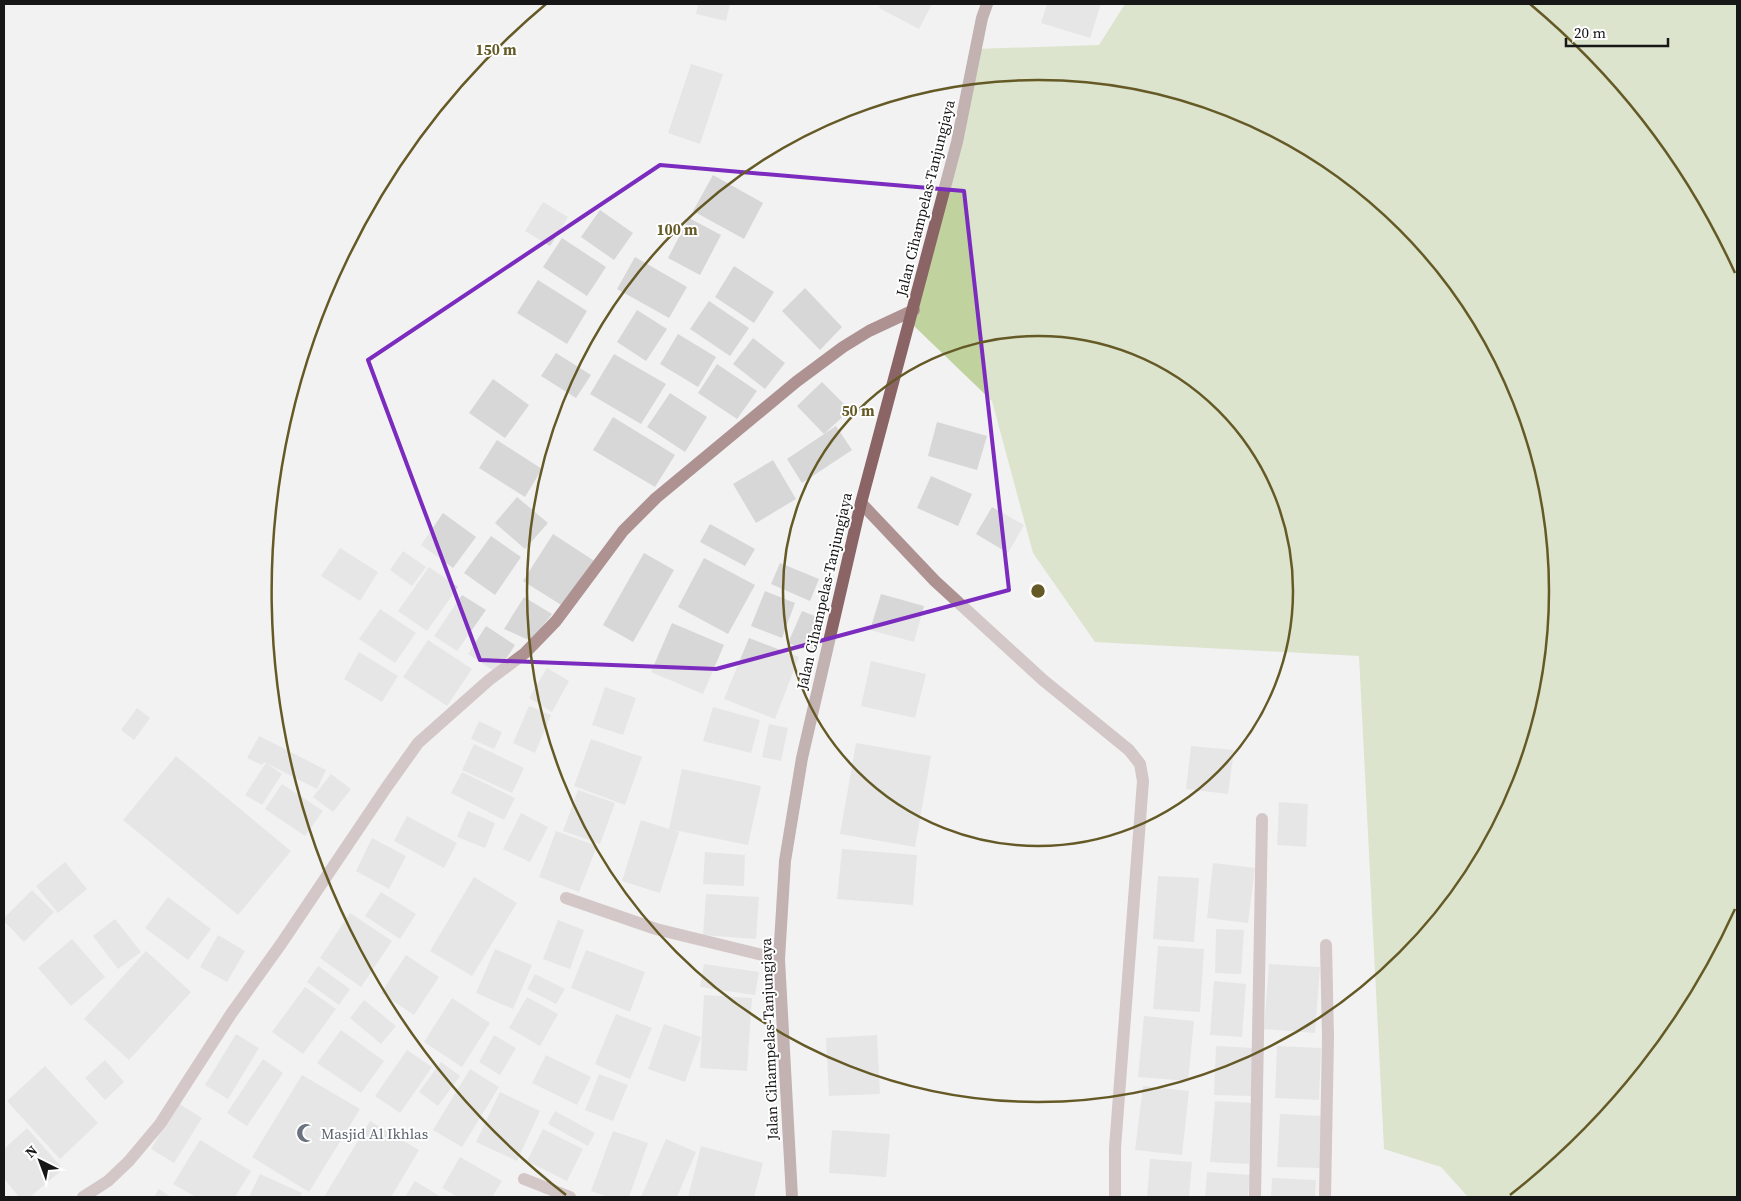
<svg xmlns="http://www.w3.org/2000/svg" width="1741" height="1201" font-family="'Source Serif 4',serif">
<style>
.green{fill:#c0d39f}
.building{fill:#d8d7d8}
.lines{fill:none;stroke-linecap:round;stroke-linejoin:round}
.street{stroke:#ae9292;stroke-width:12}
.secondary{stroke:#8b6465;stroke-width:12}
.marked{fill:none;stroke:#7b2cbf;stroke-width:4;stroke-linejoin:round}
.ring{fill:none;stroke:#655a26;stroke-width:2.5}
.labels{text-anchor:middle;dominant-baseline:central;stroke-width:4;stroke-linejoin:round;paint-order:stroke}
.street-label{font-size:15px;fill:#171717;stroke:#fff}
.worship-label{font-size:15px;fill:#5b616d;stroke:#fff;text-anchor:start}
.centre{fill:#655a26;stroke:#fff;stroke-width:2.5}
.ring-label{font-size:15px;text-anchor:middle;font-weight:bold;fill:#655a26;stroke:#fff;stroke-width:4;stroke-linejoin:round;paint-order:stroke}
</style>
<rect width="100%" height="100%" fill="#f2f2f3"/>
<!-- green -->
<path class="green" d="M1125,4h612v1193h-269l-27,-30 -57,-18 -25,-493 -264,-14 -62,-89 -41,-152 -79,-76 61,-276 125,-4z"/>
<!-- building -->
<g class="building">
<path d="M698,4h32l-4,17 -30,-7z"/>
<path d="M881,4h51l-13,25 -40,-21z"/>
<path d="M1047,4h54l-11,34 -49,-15z"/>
<path d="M691,64l32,10 -23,70 -32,-11z"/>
<path d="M713,175l50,28 -19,36 -51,-28z"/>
<path d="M543,202l25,15 -18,29 -25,-15z"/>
<path d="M600,210l33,23 -19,27 -33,-23z"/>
<path d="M689,218l32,17 -21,40 -32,-17z"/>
<path d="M562,238l44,29 -19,29 -44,-29z"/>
<path d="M635,257l52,30 -18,31 -52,-29z"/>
<path d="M734,266l40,26 -20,31 -39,-26z"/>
<path d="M538,280l49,31 -20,33 -50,-31z"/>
<path d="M805,288l37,39 -22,23 -38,-39z"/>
<path d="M709,301l40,27 -19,28 -40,-27z"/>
<path d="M637,310l30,19 -21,32 -29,-19z"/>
<path d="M678,334l38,23 -18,30 -38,-23z"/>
<path d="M753,338l32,25 -20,26 -32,-25z"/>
<path d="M556,353l35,22 -15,23 -35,-22z"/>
<path d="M614,354l52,30 -25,40 -51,-30z"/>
<path d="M717,364l40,27 -20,28 -39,-26z"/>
<path d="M493,379l36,26 -24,33 -36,-25z"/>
<path d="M822,382l28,28 -26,24 -27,-28z"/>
<path d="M670,393l37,24 -22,35 -38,-25z"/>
<path d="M613,417l62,38 -20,32 -62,-37z"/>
<path d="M937,422l50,14 -10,34 -49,-14z"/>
<path d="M836,426l16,24 -50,33 -15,-24z"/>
<path d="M497,440l45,29 -17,28 -46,-29z"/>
<path d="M773,460l23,39 -40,24 -23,-39z"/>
<path d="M931,476l41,18 -14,32 -41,-18z"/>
<path d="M517,497l31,26 -23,26 -30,-26z"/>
<path d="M992,507l32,18 -16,28 -32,-19z"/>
<path d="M443,513l33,24 -23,31 -32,-23z"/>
<path d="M710,524l45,25 -10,17 -45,-24z"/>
<path d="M553,534l43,28 -30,46 -43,-27z"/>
<path d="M491,536l30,21 -26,38 -31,-22z"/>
<path d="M340,548l38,24 -18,29 -39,-25z"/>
<path d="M403,551l23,16 -14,19 -22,-16z"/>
<path d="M644,553l30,17 -41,72 -30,-17z"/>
<path d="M704,558l51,27 -27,49 -50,-27z"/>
<path d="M780,563l39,16 -9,22 -39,-17z"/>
<path d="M429,567l29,20 -31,44 -29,-20z"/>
<path d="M765,591l30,12 -13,35 -31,-12z"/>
<path d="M881,594l43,12 -10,36 -44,-12z"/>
<path d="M462,595l24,15 -29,41 -23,-15z"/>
<path d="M524,597l28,17 -21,27 -27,-12z"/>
<path d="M380,609l36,24 -21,30 -36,-24z"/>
<path d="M802,611l23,9 -13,33 -24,-10z"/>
<path d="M672,623l52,22 -21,49 -52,-22z"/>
<path d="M486,626l29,19 -18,28 -29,-19z"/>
<path d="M749,638l50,19 -24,62 -51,-20z"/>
<path d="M428,640l44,29 -25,37 -44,-29z"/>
<path d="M359,652l39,24 -16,26 -38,-23z"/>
<path d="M871,661l55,13 -11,44 -54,-12z"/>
<path d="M547,668l22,13 -17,31 -23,-14z"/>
<path d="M605,687l31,11 -13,37 -31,-10z"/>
<path d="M529,706l22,9 -16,38 -22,-10z"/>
<path d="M713,707l47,13 -9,33 -48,-12z"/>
<path d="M137,708l13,10 -16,22 -13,-10z"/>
<path d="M479,721l23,11 -8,17 -23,-10z"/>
<path d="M769,724l19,4 -7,33 -19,-4z"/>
<path d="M259,736l67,34 -9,19 -53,-27 -2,3 -15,-7z"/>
<path d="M591,739l51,18 -17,48 -51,-19z"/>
<path d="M856,743l75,13 -16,91 -75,-13z"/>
<path d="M474,744l50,24 -12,25 -50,-23z"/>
<path d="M1191,746l43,4 -6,44 -42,-5z"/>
<path d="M176,756l115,95 -53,64 -115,-95z"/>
<path d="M266,763l16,11 -20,31 -17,-10z"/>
<path d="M682,769l79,17 -13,59 -74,-15 5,2 -19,61 -38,-12 19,-61 28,9z"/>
<path d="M462,772l53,26 -11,22 -53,-27z"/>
<path d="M331,774l20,15 -18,23 -20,-15z"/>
<path d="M282,784l41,27 -18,25 -40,-27z"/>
<path d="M578,790l37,13 -15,41 -37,-13z"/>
<path d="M1279,802l29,2 -2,43 -29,-2z"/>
<path d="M468,811l27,12 -10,25 -28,-11z"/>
<path d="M521,813l27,14 -18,35 -27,-13z"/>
<path d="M407,816l50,27 -13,25 -50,-27z"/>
<path d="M556,831l41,15 -18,46 -40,-15z"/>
<path d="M372,838l34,18 -17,33 -33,-18z"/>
<path d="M842,849l75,6 -4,50 -76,-6z"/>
<path d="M705,852l40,3 -1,31 -41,-2z"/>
<path d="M65,862l22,27 -29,24 -22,-27z"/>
<path d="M1213,863l42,5 -7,55 -41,-5z"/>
<path d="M1158,876l41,2 -5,64 -41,-3z"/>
<path d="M474,877l43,26 -45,73 -42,-25z"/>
<path d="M32,890l22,22 -30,30 -20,-21v-3z"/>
<path d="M381,892l35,22 -16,25 -35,-23z"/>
<path d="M706,894l53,3 -3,42 -53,-4z"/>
<path d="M168,897l43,32 -23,31 -43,-32z"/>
<path d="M350,913l42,28 -31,46 -41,-29z"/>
<path d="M115,919l26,33 -23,17 -25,-33z"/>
<path d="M558,920l26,10 -14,39 -27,-10z"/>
<path d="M1216,929l28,1 -3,44 -26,-1z"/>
<path d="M218,935l27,16 -18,31 -27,-15z"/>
<path d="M72,939l33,38 -34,29 -33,-38z"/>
<path d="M1158,946l46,3 -4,63 -47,-3z"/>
<path d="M495,949l37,16 -19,44 -37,-16z"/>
<path d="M586,950l59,22 -15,40 -59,-24z"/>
<path d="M146,951l45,41 -62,68 -45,-41z"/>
<path d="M406,955l33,22 -25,38 -33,-22z"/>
<path d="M704,964l55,8 -4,23 -55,-8z"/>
<path d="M1269,964l51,3 -5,66 -51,-4z"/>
<path d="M318,966l32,23 -11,16 -32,-23z"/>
<path d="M535,974l30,15 -9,15 -29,-15z"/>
<path d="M1214,981l32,3 -4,53 -32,-2z"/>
<path d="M305,987l31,22 -33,45 -31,-22z"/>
<path d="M704,995l48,3 -5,73 -47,-3z"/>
<path d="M527,997l31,17 -18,32 -31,-18z"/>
<path d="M452,998l38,25 -28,44 -38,-25z"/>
<path d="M364,1000l32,26 -15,18 -31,-26z"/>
<path d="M616,1014l36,14 -22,51 -35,-15z"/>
<path d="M1144,1016l50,5 -6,60 -50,-4z"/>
<path d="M664,1024l37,13 -16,45 -37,-13z"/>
<path d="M341,1030l43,31 -23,32 -44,-30z"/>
<path d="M236,1034l23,14 -31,51 -23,-14z"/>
<path d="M494,1035l22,13 -16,27 -21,-13z"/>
<path d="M877,1035l3,59 -51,2 -3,-58z"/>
<path d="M1216,1046l37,2 -2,48 -37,-1z"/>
<path d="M1277,1046l44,2 -2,52 -44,-2z"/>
<path d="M407,1050l25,17 -32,46 -25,-17z"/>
<path d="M546,1055l45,22 -14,28 -45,-22z"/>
<path d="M263,1059l20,14 -36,53 -20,-13z"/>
<path d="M105,1060l19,22 -19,18 -20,-22z"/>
<path d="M441,1062l19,14 -22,30 -19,-14z"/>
<path d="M45,1066l53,57 -38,36 -53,-58z"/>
<path d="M470,1069l29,18 -37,60 -29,-17z"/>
<path d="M599,1074l29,11 -15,36 -28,-11z"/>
<path d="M302,1075l58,34 -51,83 -57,-35z"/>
<path d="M1143,1086l46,5 -7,64 -47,-5z"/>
<path d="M500,1092l40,19 -23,50 -41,-19z"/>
<path d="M1215,1101l38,2 -4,61 -39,-2z"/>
<path d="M178,1103l24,15 -28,45 -23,-14z"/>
<path d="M555,1111l40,22 -7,13 -40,-22z"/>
<path d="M1280,1114l44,2 -2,52 -45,-1z"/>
<path d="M370,1121l49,29 -28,47h-67z"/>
<path d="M27,1128l36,41 -33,28h-11l-15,-18v-30z"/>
<path d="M543,1129l40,20 -16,32 -40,-20z"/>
<path d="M832,1130l58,4 -4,43 -57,-4z"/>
<path d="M613,1131l35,12 -19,54h-21l-17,-6z"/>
<path d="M666,1139l30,13 -19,45h-36z"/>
<path d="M200,1140l51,31 -16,26h-39l-23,-13z"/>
<path d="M701,1146l62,17 -9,34h-66z"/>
<path d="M460,1157l42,24 -10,16h-34l-16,-9z"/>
<path d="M1150,1159l42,3 -3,35h-42z"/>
<path d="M1207,1172l43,3 -2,22h-43z"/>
<path d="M260,1174l42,19 -2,4h-51z"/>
<path d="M1272,1178l44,2 -1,17h-44z"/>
<path d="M415,1181l26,16h-36z"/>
<path d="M159,1189l12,8h-17z"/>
</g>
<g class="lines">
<!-- street -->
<g class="street">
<path d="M861,503l74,78 108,99 86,70 11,14 3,17 -28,367v49"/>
<path d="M566,898l90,31 123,30"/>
<path d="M524,1179l46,18"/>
<path d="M83,1197l25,-16 21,-20 31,-37 71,-110 50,-70 105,-156 32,-45 71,-63 36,-27 31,-32 67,-90 33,-33 140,-116 47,-35 26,-16 45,-21"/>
<path d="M1255,1197l7,-378"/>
<path d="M1325,1197l3,-159 -2,-93"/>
</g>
<!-- secondary -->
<path class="secondary" d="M792,1197l-13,-238 6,-98 17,-103 59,-255 96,-361 25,-124 5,-14"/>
</g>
<!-- marked area -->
<path d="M0 0H1741V1201H0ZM660,165l304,26 45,399 -293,79 -236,-9 -112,-300z" fill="#f2f2f3" fill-opacity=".55" fill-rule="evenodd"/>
<path class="marked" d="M660,165l304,26 45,399 -293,79 -236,-9 -112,-300z"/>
<!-- distance rings -->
<g class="ring">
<circle cx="1038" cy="591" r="255"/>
<circle cx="1038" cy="591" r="511"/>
<path d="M1735 909A766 766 0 0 1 1510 1195M566 1195A766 766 0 0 1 546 4M1530 4A766 766 0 0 1 1735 273"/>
</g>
<!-- icons -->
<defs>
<g id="mosque-bare" transform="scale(1.5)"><path d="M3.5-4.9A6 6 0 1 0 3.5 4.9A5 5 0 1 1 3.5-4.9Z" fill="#6b7280" stroke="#fff" stroke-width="2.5" paint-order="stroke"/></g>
</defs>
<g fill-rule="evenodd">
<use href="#mosque-bare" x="306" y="1133"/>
</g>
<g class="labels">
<!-- street labels -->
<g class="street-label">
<text transform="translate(925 198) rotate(-76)">Jalan Cihampelas-Tanjungjaya</text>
<text transform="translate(824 591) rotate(-77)">Jalan Cihampelas-Tanjungjaya</text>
<text transform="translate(769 1039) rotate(-92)">Jalan Cihampelas-Tanjungjaya</text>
</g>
<!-- worship labels -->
<g class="worship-label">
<text x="321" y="1133">Masjid Al Ikhlas</text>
</g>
</g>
<circle cx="1038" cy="591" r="8" class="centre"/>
<g class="ring-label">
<text x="496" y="55">150 m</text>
<text x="677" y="235">100 m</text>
<text x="858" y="416">50 m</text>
</g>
<!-- border -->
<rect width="1741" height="1201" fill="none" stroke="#171717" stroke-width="10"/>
<!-- north arrow -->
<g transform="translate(40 1161) rotate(318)" stroke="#ffffff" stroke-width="4" paint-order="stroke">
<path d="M0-4L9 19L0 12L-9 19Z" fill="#171717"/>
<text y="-8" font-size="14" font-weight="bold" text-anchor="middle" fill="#171717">N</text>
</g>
<!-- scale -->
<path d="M1566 38v8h102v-8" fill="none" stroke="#171717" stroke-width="2.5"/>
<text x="1574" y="38" font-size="15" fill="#171717" stroke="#ffffff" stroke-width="4" paint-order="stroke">20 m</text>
</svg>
